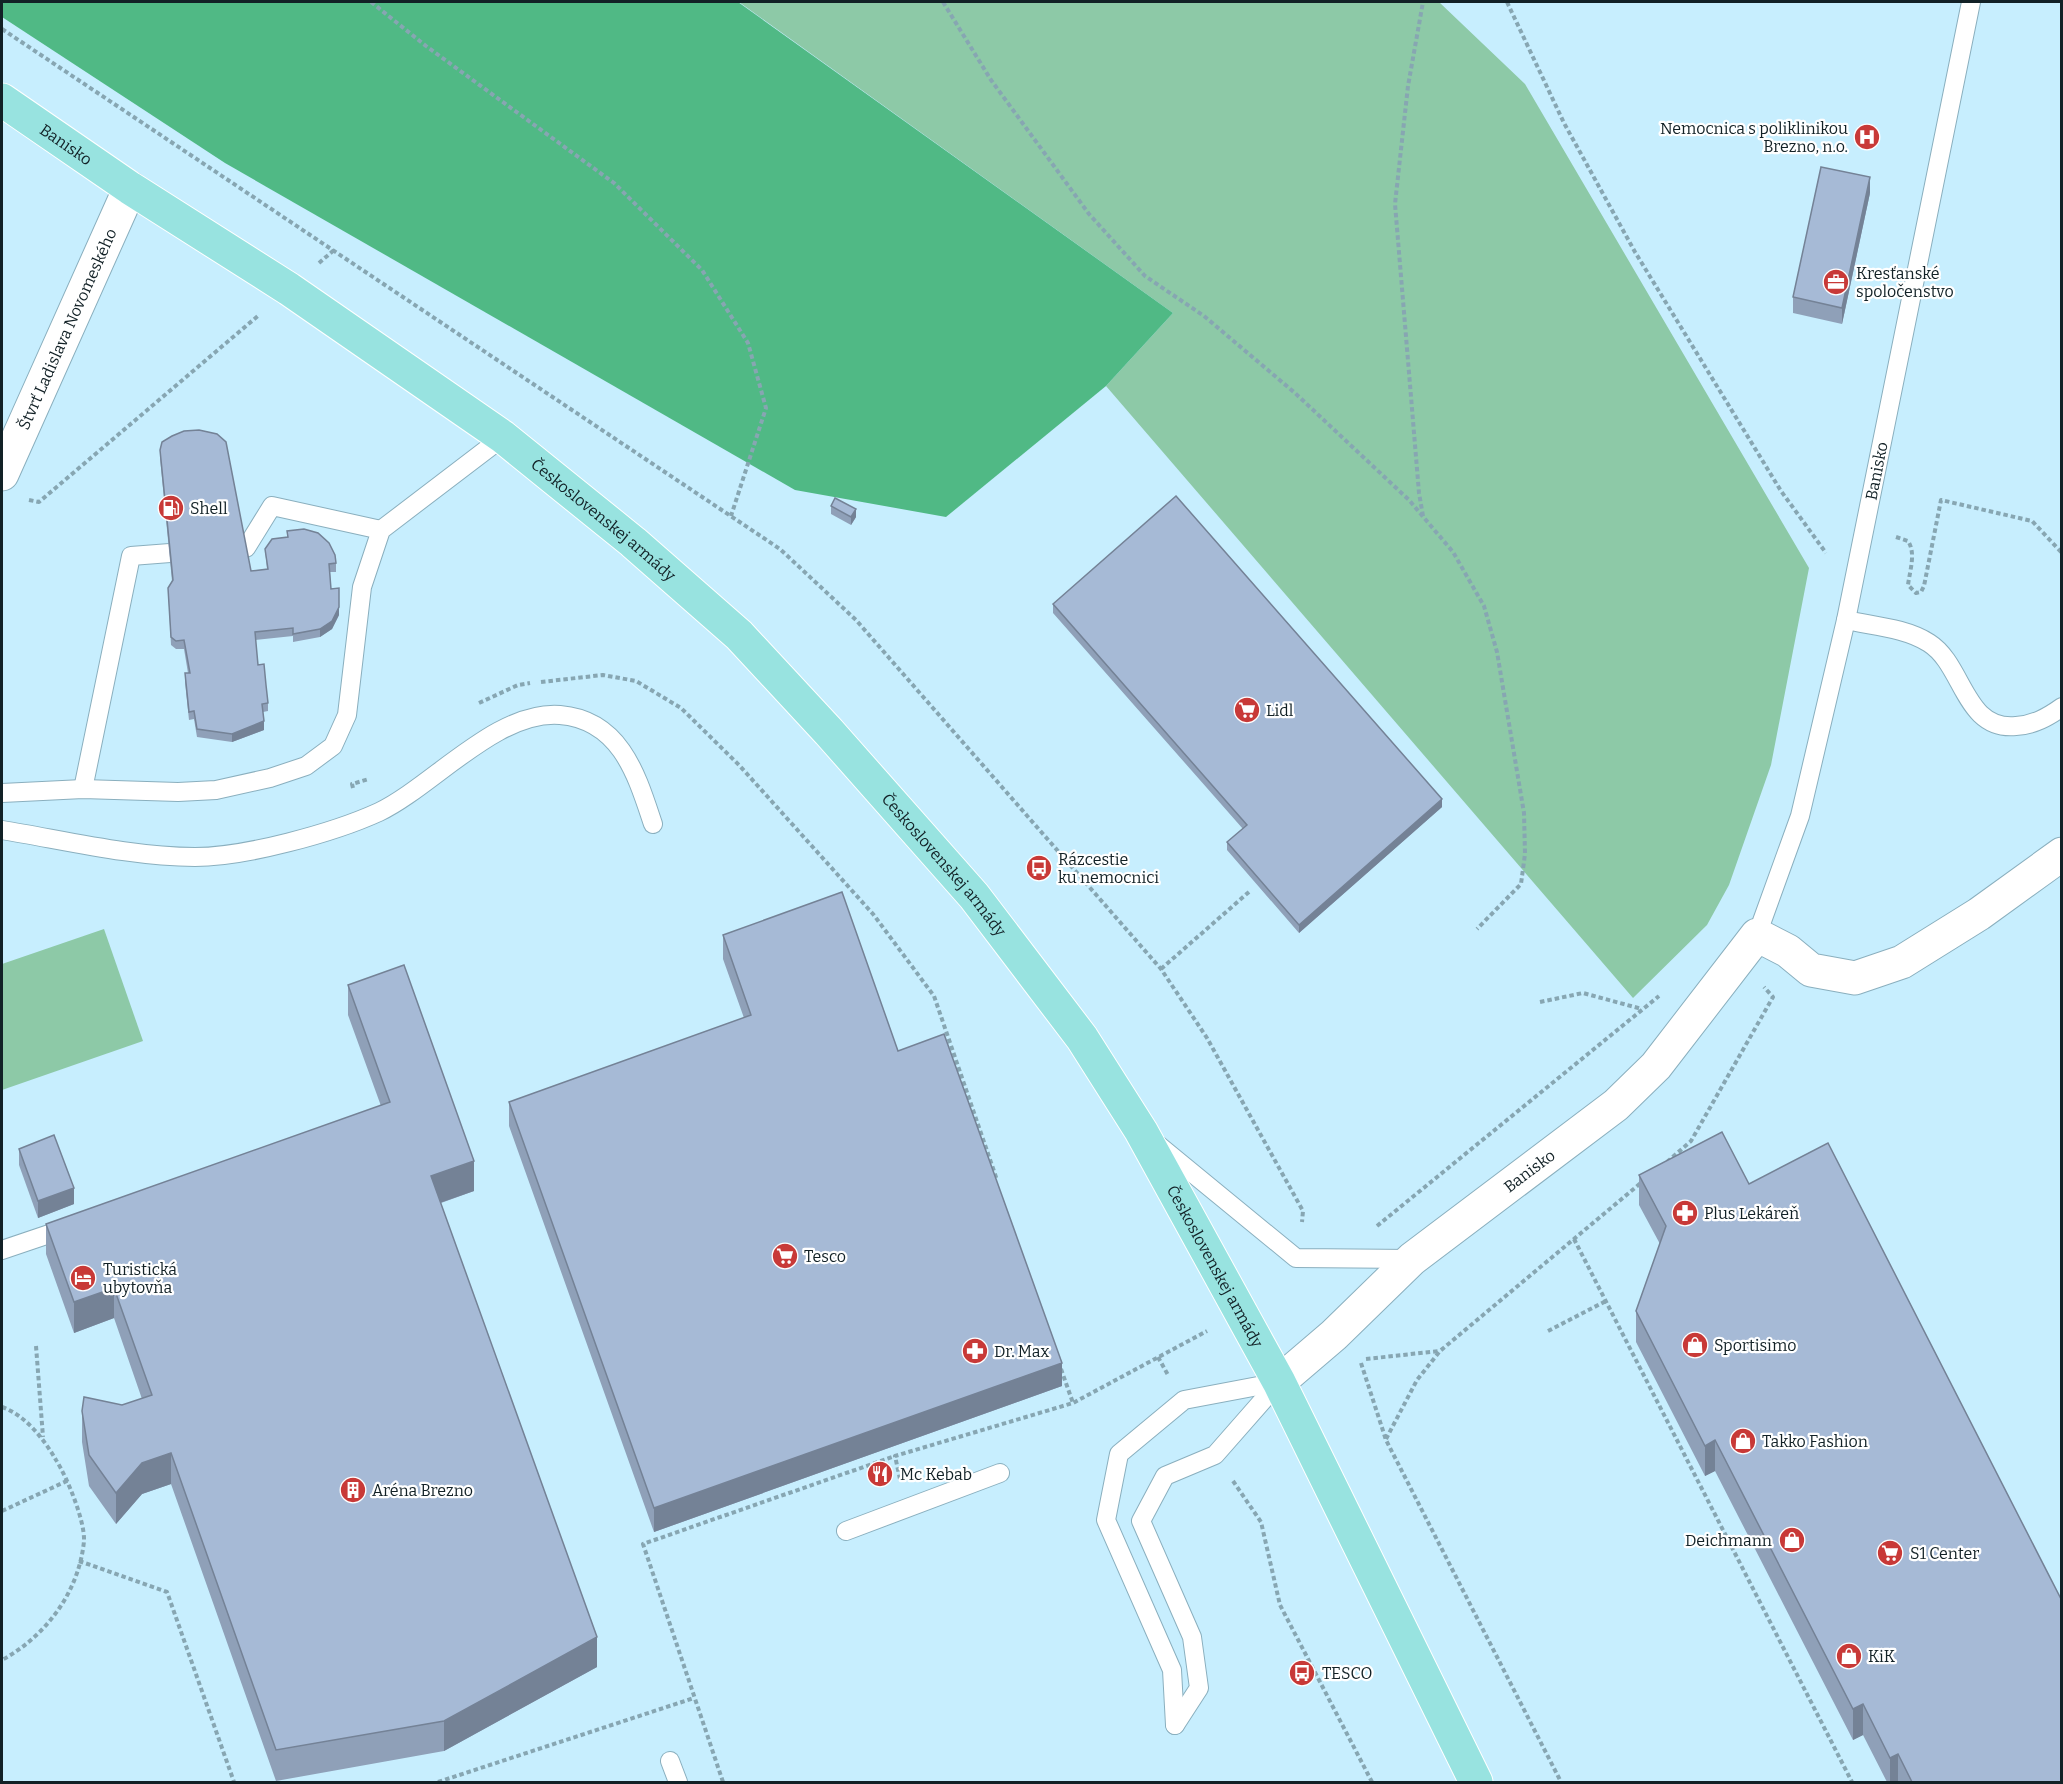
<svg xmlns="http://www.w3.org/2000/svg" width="2063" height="1784" font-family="Bitter,serif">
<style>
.green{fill:#8dc9a7}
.forest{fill:#50b985}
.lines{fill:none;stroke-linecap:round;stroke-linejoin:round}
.lane-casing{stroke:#8aafbe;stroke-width:20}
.street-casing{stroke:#8aafbe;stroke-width:35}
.primary-casing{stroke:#fff;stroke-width:35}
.path{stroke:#87a6b2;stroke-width:4;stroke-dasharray:4.5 3;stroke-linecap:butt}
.lane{stroke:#fff;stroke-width:18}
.street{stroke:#fff;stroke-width:33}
.primary{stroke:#98e3e0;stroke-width:33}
.wall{fill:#8fa0b8}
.shaded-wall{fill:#748296}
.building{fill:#a6bad6;stroke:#748296;stroke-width:1.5}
.labels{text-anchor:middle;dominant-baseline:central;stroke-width:4.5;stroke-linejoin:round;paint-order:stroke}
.poi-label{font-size:16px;fill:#122126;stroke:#fff;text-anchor:start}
.street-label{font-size:16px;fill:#122126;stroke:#fff}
</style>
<rect width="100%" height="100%" fill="#c7eefe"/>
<!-- green -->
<g class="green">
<path d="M739,2h700l86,82 284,484 -38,197 -42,120 -22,40 -74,73 -527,-612 67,-73z"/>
<path d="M104,929l39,112 -141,49v-126z"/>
</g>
<!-- forest -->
<path class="forest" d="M2,2h736l435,311 -67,73 -160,131 -151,-27 -570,-327 -223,-146z"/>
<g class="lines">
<!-- lane casing -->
<g class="lane-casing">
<g id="lane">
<path d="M246,548l26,-42 109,24"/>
<path d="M1846,620c27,6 60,8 83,23 35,22 35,88 87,83 18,-1 32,-9 46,-19"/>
<path d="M83,789l48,-233 39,-3"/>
<path d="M2,793l81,-4 95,3 38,-2 54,-12 36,-12 27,-20 14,-31 15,-128 19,-57 122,-93"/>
<path d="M2,830c61,10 131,27 193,27 50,0 138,-24 184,-45 54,-26 118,-102 181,-97 61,5 77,61 93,109"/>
<path id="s1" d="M1757,935l43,-119 46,-196 125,-618"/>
<path d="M1157,1144l139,114 116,1"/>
<path d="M2,1250l65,-22"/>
<path d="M846,1531l154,-58"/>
<path d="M1175,1725l-3,-55 -66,-150 13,-66 65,-54 95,-18"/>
<path d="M1175,1725l24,-37 -7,-51 -51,-116 24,-45 50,-21 64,-73"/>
<path d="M670,1761l8,21"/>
</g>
</g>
<!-- street casing -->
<g class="street-casing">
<g id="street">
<path id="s2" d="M2,474l128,-286"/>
<path id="s3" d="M1279,1382l55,-47 78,-76 204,-154 40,-39 101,-131 31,16 23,19 44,8 47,-16 77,-48 83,-60"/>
</g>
</g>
<!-- primary casing -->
<g class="primary-casing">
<g id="primary">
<path id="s4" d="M2,100l128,88 159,101 214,148 130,105 106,93 90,97 145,164 108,142 59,93 138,251 197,400"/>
</g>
</g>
<!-- path -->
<g class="path">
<path d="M371,2l55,44 188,137 88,87 46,73 18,65 -35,108"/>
<path d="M943,2l48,78 98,134 56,62 59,40 91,77 114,107 44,52 31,54 13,46 27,161 1,41 -4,30 -44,45"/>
<path d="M1507,2l57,121 71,129 146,239 45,62"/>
<path d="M2,29l778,520 76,71 305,349 46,69 96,173 -1,11"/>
<path d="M319,263l15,-13"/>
<path d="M29,500l10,2 220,-187"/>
<path d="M1423,516l-4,-23 -24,-289 13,-118 15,-84"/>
<path d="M1896,537l12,4c8,12 2,29 0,44l8,8 5,-1 3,-6 17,-86 91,21 30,32"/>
<path d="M541,682l62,-7 33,6 45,27 58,57 134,149 61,82 63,184"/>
<path d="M479,703l39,-18 12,-2"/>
<path d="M353,788l-1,-4 17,-5"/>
<path d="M1161,969l89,-78"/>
<path d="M1540,1002l43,-9 59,16"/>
<path d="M1667,1162l24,-21 82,-144 -9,-10"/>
<path d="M1377,1226l282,-230"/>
<path d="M1574,1239l278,543"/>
<path d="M1548,1331l58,-30"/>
<path d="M36,1346l7,91"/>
<path d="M1158,1357l10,18"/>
<path d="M1366,1359l73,-8"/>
<path d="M1361,1363l25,77 175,342"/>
<path d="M1061,1369l12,34"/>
<path d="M2,1407c23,8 42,32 54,53 11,17 29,61 28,81 -5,51 -38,95 -82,119"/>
<path d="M1386,1439l31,-59 23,-29 202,-169"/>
<path d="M900,1479l-5,-23 178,-53 134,-72"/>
<path d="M1233,1481l28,41 19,83 92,177"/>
<path d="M2,1511l67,-31"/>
<path d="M79,1561l88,31 67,190"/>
<path d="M438,1782l256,-84"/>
<path d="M723,1782l-80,-238 252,-88"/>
</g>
<!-- lane -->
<use href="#lane" class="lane"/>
<!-- street -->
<use href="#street" class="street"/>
<!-- primary -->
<use href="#primary" class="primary"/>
</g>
<!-- wall -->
<g class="wall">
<path d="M1870,193l-28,131 -49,-11v-16z"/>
<path d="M160,450l91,121 16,-2 -2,-20 22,-12v-6l49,32v9h-6l1,17 8,-1v27l-7,14 -12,8 -27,5v-6l-38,4 3,25 10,38v8l-5,1 1,18 -32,12 -35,-5 -3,-18 -5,1 -4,-38v-9h3l-4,-24h-8l-5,-4 -3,-57 4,-7 -12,-123z"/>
<path d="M831,506l25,11 -5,8 -20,-11z"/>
<path d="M1053,604l389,203 -143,126 -72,-83v-8l16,-13 -190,-216z"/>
<path d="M723,935l175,116 164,335 -408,146 -145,-406v-24l235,-84 -21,-59z"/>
<path d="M348,985l126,206 -33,12 156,464 -153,84 -168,30 -105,-297 -29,10 -26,30 -27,-38 -7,-44v-31l40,-6 20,-6 -28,-81 -40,15 -28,-79v-30l335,-118 -33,-91z"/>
<path d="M19,1149l55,55 -36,14 -19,-53z"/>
<path d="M1639,1175l422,607h-174l-24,-47 -10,5 -138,-269 -10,5 -69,-134v-31l24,-67 -21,-39z"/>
</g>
<!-- shaded-wall -->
<g class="shaded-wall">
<path d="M1870,177v16l-28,131v-16z"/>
<path d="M856,509v8l-5,8v-8z"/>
<path d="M339,607v8l-7,14 -12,8v-8z"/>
<path d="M264,721v9l-32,12v-8z"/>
<path d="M1442,799v8l-143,126v-8z"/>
<path d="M474,1161v30l-43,15v-30z"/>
<path d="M74,1188v16l-36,14v-17z"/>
<path d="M114,1288v30l-40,15v-31z"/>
<path d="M1062,1363v23l-408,146v-24z"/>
<path d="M1715,1440v31l-10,5v-30z"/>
<path d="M171,1453v31l-29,10 -26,30v-31l26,-30z"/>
<path d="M597,1637v30l-153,84v-30z"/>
<path d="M1863,1704v31l-10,5v-31z"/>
<path d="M1898,1754v28h-8v-24z"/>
</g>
<!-- building -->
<g class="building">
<path d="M1821,167l49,10 -28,131 -49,-11z"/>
<path d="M199,430l18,4 9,8 25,129 17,-2 -3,-20 7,-10 16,-2 -1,-6 17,-2 14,4 11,10 6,12 1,8 -7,1 2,25 8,-1v19l-7,14 -12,8 -27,5v-6l-38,4 3,33 6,-1 2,21 2,18 -6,1 2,17 -32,13 -35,-5 -3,-18 -5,1 -4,-39h5l-6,-33 -8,1 -5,-4 -3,-49 5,-8 -13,-130 2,-8 10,-6 12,-5z"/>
<path d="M1176,496l266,303 -143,126 -72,-83 20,-17 -194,-221z"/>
<path d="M835,498l21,11 -5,8 -20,-11z"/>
<path d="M842,892l56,159 46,-17 118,329 -408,145 -145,-406 242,-87 -28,-80z"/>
<path d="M404,965l70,196 -43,15 166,461 -153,84 -168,29 -105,-297 -29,10 -26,30 -27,-38 -7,-44 2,-14 38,8 30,-10 -38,-107 -40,14 -28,-78 344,-122 -42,-117z"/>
<path d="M1722,1132l27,52 79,-41 233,456v183h-149l-14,-28 -8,4 -27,-54 -10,5 -138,-269 -10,6 -69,-135 30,-85 -27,-51z"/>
<path d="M54,1135l20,53 -36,13 -19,-52z"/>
</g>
<!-- icons -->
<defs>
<g id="hospital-disc" transform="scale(1.35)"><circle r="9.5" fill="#c83937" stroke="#fff"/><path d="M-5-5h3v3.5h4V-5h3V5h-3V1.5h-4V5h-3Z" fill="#fff"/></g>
<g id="office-disc" transform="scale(1.35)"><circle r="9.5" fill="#c83937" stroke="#fff"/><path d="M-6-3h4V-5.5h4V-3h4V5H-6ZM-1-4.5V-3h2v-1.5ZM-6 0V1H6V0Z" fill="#fff"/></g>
<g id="fuel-disc" transform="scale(1.35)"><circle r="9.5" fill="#c83937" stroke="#fff"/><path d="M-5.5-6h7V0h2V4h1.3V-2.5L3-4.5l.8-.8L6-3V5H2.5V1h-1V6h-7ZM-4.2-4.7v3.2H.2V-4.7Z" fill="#fff"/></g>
<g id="supermarket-disc" transform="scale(1.35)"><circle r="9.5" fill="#c83937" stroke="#fff"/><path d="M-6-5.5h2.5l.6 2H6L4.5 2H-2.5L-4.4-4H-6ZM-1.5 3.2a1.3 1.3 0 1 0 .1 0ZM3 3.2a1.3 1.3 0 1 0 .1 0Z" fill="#fff"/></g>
<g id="bus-disc" transform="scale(1.35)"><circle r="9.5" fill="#c83937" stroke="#fff"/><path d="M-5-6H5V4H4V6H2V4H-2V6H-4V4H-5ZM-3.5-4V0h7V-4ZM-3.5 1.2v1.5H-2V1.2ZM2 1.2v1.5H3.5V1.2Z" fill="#fff"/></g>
<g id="pharmacy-disc" transform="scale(1.35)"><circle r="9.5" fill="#c83937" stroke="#fff"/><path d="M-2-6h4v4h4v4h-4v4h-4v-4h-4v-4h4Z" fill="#fff"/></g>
<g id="hotel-disc" transform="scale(1.35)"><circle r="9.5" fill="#c83937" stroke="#fff"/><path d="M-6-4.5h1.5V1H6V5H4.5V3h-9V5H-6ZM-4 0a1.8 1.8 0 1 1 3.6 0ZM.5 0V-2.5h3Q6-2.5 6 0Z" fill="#fff"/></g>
<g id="shop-disc" transform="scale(1.35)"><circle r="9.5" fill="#c83937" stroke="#fff"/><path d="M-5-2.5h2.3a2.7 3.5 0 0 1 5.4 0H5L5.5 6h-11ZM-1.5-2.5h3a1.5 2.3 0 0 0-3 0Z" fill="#fff"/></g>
<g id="restaurant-disc" transform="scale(1.35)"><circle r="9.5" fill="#c83937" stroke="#fff"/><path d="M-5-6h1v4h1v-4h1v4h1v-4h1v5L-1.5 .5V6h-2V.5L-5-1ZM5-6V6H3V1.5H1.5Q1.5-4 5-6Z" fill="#fff"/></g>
<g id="building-disc" transform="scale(1.35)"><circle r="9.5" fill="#c83937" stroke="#fff"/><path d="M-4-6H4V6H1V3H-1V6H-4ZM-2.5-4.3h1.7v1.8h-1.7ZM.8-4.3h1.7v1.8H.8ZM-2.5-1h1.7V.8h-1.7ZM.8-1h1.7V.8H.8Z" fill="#fff"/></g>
</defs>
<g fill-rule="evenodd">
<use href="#hospital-disc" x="1867" y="137"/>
<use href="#office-disc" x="1836" y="282"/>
<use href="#fuel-disc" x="171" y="508"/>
<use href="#supermarket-disc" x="1247" y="710"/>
<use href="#bus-disc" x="1039" y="868"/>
<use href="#pharmacy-disc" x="1685" y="1213"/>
<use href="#supermarket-disc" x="785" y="1256"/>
<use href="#hotel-disc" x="83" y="1278"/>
<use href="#shop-disc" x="1695" y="1345"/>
<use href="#pharmacy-disc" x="975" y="1351"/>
<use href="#shop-disc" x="1743" y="1441"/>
<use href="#restaurant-disc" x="880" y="1474"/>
<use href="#building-disc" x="353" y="1490"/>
<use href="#shop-disc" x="1792" y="1540"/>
<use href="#supermarket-disc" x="1890" y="1553"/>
<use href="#shop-disc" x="1849" y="1656"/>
<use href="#bus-disc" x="1302" y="1673"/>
</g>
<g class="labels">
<!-- poi labels -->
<g class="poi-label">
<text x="1848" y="128" text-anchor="end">Nemocnica s poliklinikou<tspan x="1848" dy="18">Brezno, n.o.</tspan></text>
<text x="1856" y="273">Kresťanské<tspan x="1856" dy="18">spoločenstvo</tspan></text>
<text x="190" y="508">Shell</text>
<text x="1266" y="710">Lidl</text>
<text x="1058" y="859">Rázcestie<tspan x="1058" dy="18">ku nemocnici</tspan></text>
<text x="1704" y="1213">Plus Lekáreň</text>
<text x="804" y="1256">Tesco</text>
<text x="103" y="1269">Turistická<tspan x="103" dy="18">ubytovňa</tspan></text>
<text x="1714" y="1345">Sportisimo</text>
<text x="994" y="1351">Dr. Max</text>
<text x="1762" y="1441">Takko Fashion</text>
<text x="900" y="1474">Mc Kebab</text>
<text x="372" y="1490">Aréna Brezno</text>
<text x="1772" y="1540" text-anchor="end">Deichmann</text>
<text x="1910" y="1553">S1 Center</text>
<text x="1868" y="1656">KiK</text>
<text x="1322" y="1673">TESCO</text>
</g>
<!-- street labels -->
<g class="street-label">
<text stroke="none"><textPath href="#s4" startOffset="78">Banisko</textPath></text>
<text stroke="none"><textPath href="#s2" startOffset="159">Štvrť Ladislava Novomeského</textPath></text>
<text stroke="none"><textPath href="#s1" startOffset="480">Banisko</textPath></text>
<text stroke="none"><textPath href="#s4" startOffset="734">Československej armády</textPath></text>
<text stroke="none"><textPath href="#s4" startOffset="1220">Československej armády</textPath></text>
<text stroke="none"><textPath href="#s3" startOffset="328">Banisko</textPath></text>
<text stroke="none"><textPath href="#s4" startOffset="1706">Československej armády</textPath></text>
</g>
</g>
<!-- border -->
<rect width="2063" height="1784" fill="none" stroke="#122126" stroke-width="6"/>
</svg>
